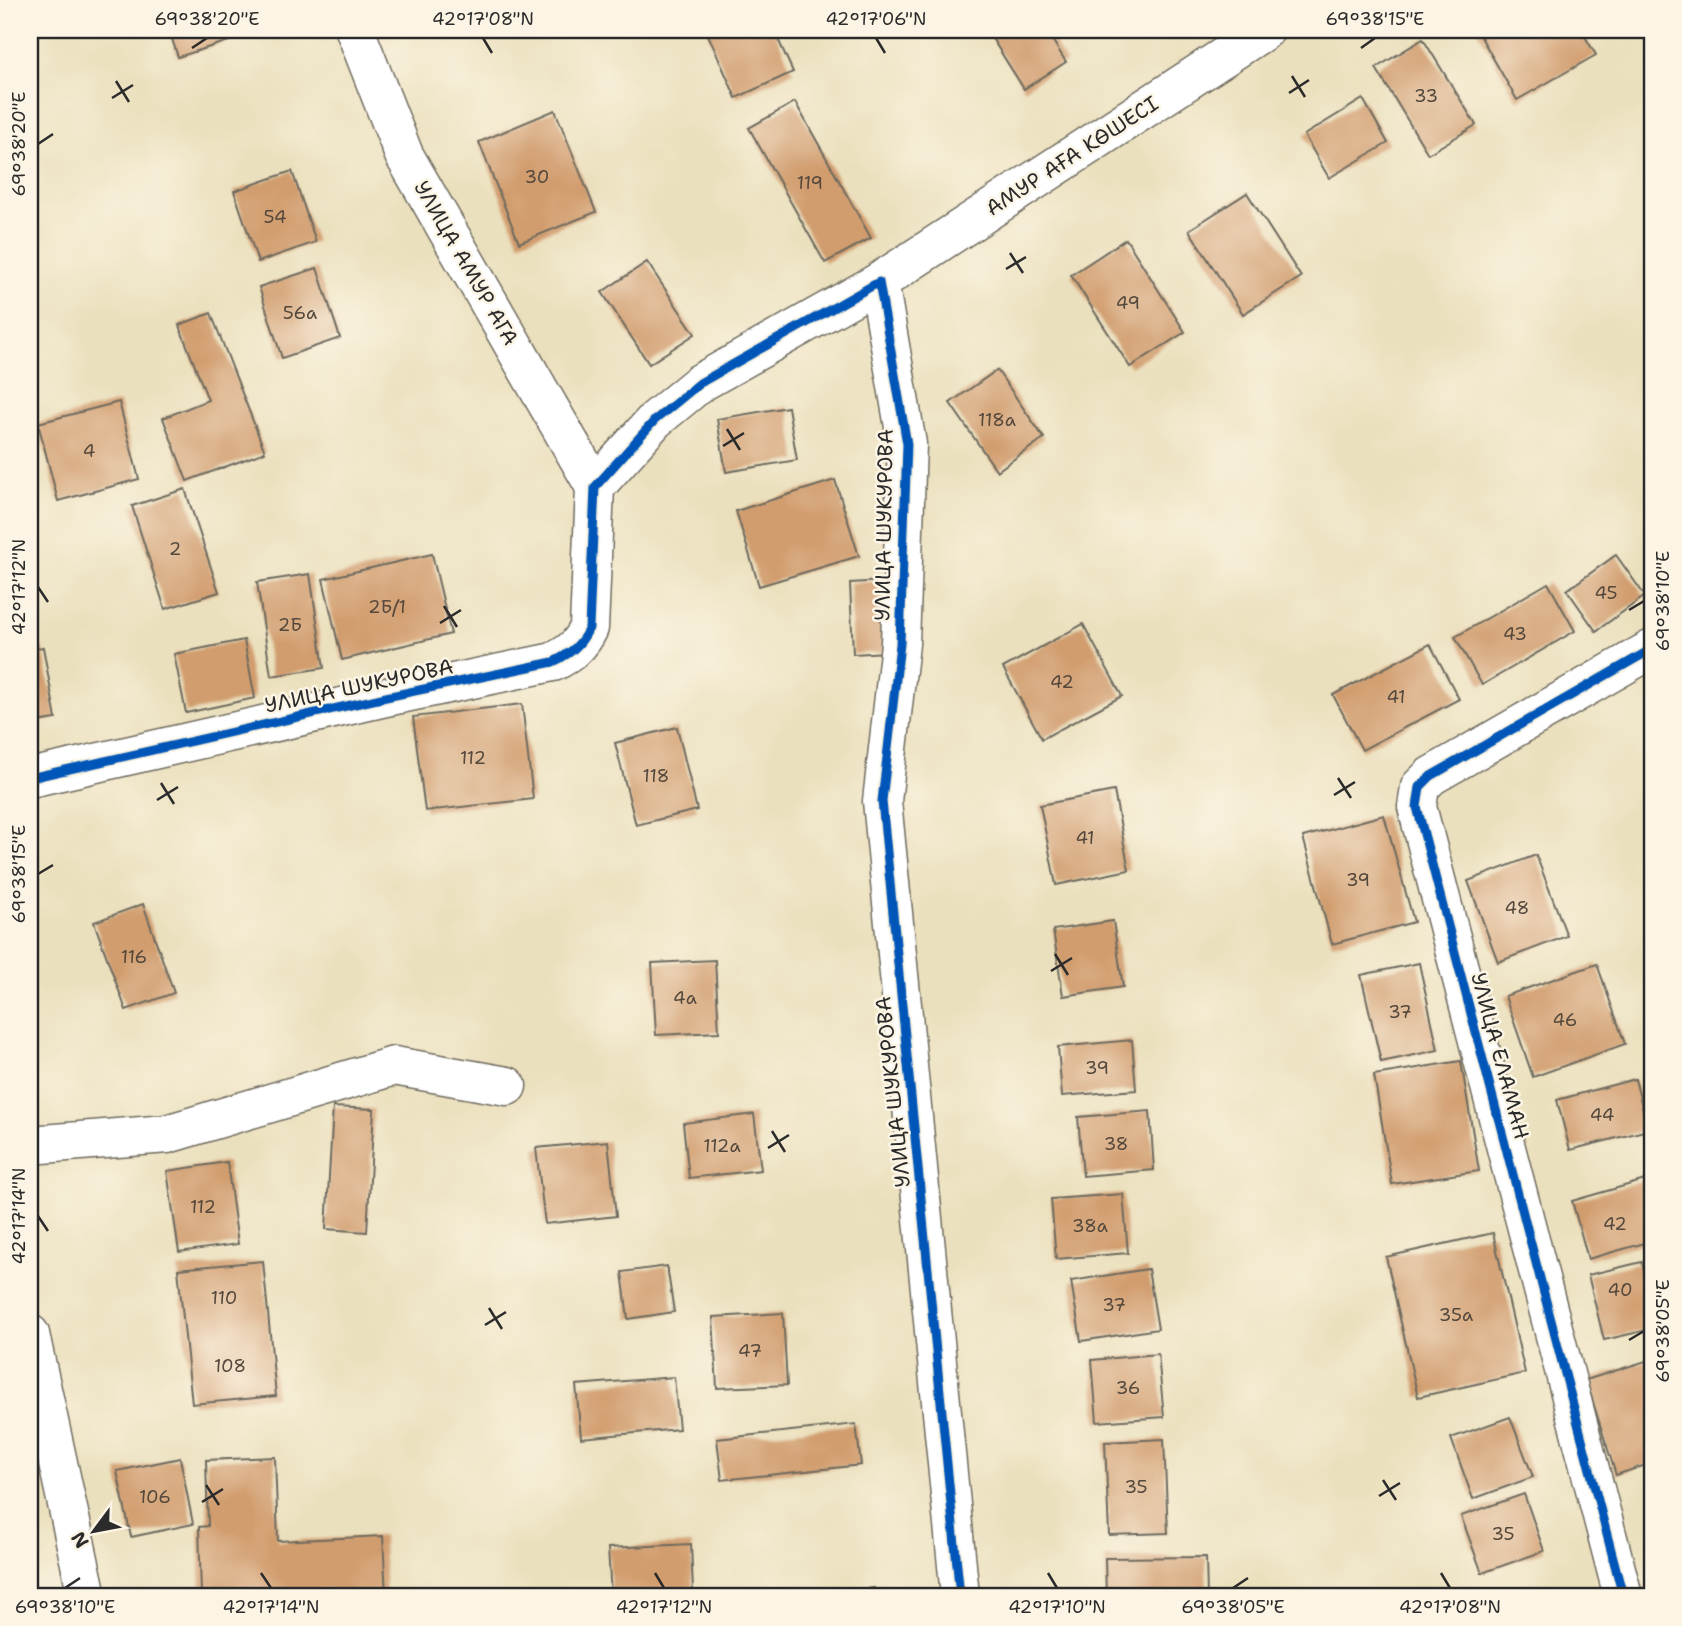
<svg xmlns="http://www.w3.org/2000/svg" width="1682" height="1626" font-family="'Shantell Sans',sans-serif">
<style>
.building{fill:#d19d6e}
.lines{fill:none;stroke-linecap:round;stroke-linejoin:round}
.minor-casing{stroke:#6e6a5e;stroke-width:41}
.major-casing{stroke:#6e6a5e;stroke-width:41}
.minor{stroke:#fff;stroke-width:38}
.major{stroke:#fff;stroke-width:38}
.cycleway-casing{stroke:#fcf5e5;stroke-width:13}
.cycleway{stroke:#0057b8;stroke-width:9}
.ticks{fill:none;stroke:#2b2b2b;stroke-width:2.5}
.labels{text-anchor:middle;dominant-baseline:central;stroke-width:5;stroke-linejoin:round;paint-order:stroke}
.number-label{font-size:18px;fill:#54483c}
.street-label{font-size:21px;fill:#2b2b2b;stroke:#fcf5e5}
.neatline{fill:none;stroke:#2b2b2b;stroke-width:2.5}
.ticks-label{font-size:18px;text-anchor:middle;fill:#2b2b2b}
</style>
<rect width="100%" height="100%" fill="#fcf5e5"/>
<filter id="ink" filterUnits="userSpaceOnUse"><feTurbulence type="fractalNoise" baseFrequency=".0143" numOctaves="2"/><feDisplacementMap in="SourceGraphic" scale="14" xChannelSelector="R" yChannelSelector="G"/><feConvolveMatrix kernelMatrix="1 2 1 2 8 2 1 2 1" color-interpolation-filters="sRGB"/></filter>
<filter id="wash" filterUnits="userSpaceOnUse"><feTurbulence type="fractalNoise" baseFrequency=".00686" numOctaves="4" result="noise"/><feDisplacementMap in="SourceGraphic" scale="28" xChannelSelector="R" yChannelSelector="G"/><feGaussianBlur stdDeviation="1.57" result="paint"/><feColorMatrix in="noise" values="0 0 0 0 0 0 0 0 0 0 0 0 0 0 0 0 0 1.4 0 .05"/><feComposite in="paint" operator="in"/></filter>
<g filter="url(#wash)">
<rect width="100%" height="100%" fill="#ebe0bd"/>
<g id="blocks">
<!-- building -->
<g class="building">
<path d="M169,30h95l-86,27z"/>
<path d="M706,30h68l19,42 -57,26z"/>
<path d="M998,30h48l20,32 -42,27 -34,-54z"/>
<path d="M1477,30h104l15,25 -79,45z"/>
<path d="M1423,39l53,86 -48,29 -52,-86z"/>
<path d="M1363,99l25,44 -59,35 -25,-43z"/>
<path d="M795,102l76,136 -46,25 -76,-135z"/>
<path d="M555,110l41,102 -77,31 -40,-101z"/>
<path d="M292,171l24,71 -58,20 -24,-71z"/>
<path d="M1247,193l54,84 -58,37 -54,-84z"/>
<path d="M1126,239l59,93 -55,35 -59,-92z"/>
<path d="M647,262l48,72 -46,30 -47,-72z"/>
<path d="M317,268l23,70 -58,20 -23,-71z"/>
<path d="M211,313l54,139 -78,29 -24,-63 45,-18 -29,-75z"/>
<path d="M997,370l47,68 -47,33 -47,-68z"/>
<path d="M119,402l20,77 -81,22 -20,-78z"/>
<path d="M788,407l9,53 -71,12 -9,-53z"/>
<path d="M835,480l24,76 -100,30 -23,-75z"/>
<path d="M185,489l34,103 -54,17 -33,-103z"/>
<path d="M432,554l19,80 -109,26 -19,-81z"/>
<path d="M1616,555l29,41 -49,35 -29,-41z"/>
<path d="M310,574l14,94 -53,8 -14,-94z"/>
<path d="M883,581l4,71 -34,2 -3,-71z"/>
<path d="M1548,583l27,48 -93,54 -27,-48z"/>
<path d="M1083,624l39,72 -80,43 -39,-71z"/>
<path d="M244,640l11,58 -69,15 -12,-59z"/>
<path d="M1430,644l29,55 -97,51 -29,-55z"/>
<path d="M43,647l13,72 -26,4v-74z"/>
<path d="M522,704l11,95 -108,12 -12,-94z"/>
<path d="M677,727l20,83 -61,15 -21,-82z"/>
<path d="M1114,791l15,79 -73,15 -16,-80z"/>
<path d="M1384,815l30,107 -82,22 -29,-107z"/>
<path d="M1536,855l31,81 -69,26 -30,-81z"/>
<path d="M143,904l31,89 -48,17 -32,-88z"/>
<path d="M1113,921l10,66 -60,9 -10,-66z"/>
<path d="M715,960l4,72 -63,3 -4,-72z"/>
<path d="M1419,963l19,87 -57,12 -20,-87z"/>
<path d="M1597,964l28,80 -92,33 -28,-81z"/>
<path d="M1132,1040l4,50 -74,6 -4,-49z"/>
<path d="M1461,1061l18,110 -87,13 -18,-109z"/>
<path d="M1635,1079l13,51 -78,20 -13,-50z"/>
<path d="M333,1107l41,2 -7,123 -41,-3z"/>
<path d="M1150,1111l4,59 -71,6 -5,-59z"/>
<path d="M754,1114l7,56 -72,8 -6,-55z"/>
<path d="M608,1141l8,75 -71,8 -9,-76z"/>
<path d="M227,1162l11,82 -59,8 -12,-81z"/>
<path d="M1645,1180l7,27v34l-64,18 -16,-58z"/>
<path d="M1123,1194l5,59 -72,6 -5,-60z"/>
<path d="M1493,1233l32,140 -107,24 -32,-140z"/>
<path d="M263,1261l13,135 -84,8 -14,-135z"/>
<path d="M1642,1262l10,42v25l-48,11 -16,-65z"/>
<path d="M667,1266l7,46 -46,7 -6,-47z"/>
<path d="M1148,1269l10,60 -77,12 -10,-60z"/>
<path d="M783,1313l4,72 -70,3 -4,-71z"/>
<path d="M1158,1354l6,63 -67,5 -5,-62z"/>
<path d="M1652,1359v104l-36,12 -30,-95z"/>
<path d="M674,1377l5,52 -98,9 -5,-53z"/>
<path d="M1510,1417l23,60 -60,22 -22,-61z"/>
<path d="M856,1424l5,41 -139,15 -5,-41z"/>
<path d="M1164,1439l4,94 -59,2 -4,-93z"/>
<path d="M275,1457l3,84 105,-5 3,60h-52l-1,-7 -132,5 -2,-67 9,-1 -2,-66z"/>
<path d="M180,1458l13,66 -62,13 -14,-66z"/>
<path d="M1524,1494l20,57 -62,22 -21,-57z"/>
<path d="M691,1544l2,47 -82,5 -3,-48z"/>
<path d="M1206,1557l1,39h-101l-1,-38z"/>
<path d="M874,1588l1,8h-51v-1z"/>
</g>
</g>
</g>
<g filter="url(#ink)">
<use href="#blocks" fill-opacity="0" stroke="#6e6a5e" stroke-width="2"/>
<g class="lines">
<!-- minor casing -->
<g class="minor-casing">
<g id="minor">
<path d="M355,30l49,125 191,332"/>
<path d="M879,282l386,-252"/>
<path d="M30,778l356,-81 167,-35c17,-8 28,-17 36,-34l6,-141 60,-67 45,-37 179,-101 28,162 -7,200 -18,157 78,795"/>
<path d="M30,1145l137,-11 227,-68 113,20"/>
<path d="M1623,1596l-206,-789 3,-20 11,-11 221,-127"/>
</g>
</g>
<!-- major casing -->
<g class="major-casing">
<path id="major" d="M30,1334l57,262"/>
</g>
<!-- minor -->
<use href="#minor" class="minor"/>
<!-- major -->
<use href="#major" class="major"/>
<!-- cycleway casing -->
<g class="cycleway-casing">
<g id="cycleway">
<path d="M30,778l356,-81 167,-35c17,-8 28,-17 36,-34l6,-141 60,-67 45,-37 179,-101 28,162 -7,200 -18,157 78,795"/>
<path d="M1623,1596l-206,-789 3,-20 11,-11 221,-127"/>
</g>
</g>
<!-- cycleway -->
<use href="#cycleway" class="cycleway"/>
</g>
</g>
<!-- ticks -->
<path class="ticks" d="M483,38l9,15M876,38l9,15M192,48l15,-10M1361,48l14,-10M1292,76l13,21M116,81l13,21M1289,93l20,-13M112,98l21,-13M38,144l15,-10M1010,253l13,20M1006,269l20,-12M727,429l13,21M723,446l21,-13M38,587l10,15M444,606l13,21M1629,610l15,-9M440,623l21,-13M1338,778l13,20M161,783l13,21M1334,795l21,-13M157,800l21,-13M38,874l15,-9M1055,954l13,21M1051,971l21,-13M772,1131l13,21M768,1148l21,-13M38,1216l10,15M489,1308l13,21M485,1325l21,-13M1629,1340l15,-9M1383,1480l13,20M206,1485l13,20M1379,1496l21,-13M202,1502l21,-13M261,1573l10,15M655,1573l9,15M1048,1573l9,15M1441,1573l9,15M65,1588l15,-10M1233,1588l15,-10"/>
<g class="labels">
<!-- number labels -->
<g class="number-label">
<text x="1426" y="96">33</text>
<text x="537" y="177">30</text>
<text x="810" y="183">119</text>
<text x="275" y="217">54</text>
<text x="1128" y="303">49</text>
<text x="300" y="313">56а</text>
<text x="997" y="420">118а</text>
<text x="89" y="451">4</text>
<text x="175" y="549">2</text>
<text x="1606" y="593">45</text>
<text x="387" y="607">2Б/1</text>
<text x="290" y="625">2Б</text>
<text x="1515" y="634">43</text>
<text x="1062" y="682">42</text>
<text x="1396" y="697">41</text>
<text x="473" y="758">112</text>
<text x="656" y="776">118</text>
<text x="1085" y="838">41</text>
<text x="1358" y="880">39</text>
<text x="1517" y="908">48</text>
<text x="134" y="957">116</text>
<text x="685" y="998">4а</text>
<text x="1400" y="1012">37</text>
<text x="1565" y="1020">46</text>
<text x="1097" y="1068">39</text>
<text x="1602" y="1115">44</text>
<text x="1116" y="1144">38</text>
<text x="722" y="1146">112а</text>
<text x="203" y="1207">112</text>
<text x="1615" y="1224">42</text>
<text x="1090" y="1226">38а</text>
<text x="1620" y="1290">40</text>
<text x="224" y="1298">110</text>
<text x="1114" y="1305">37</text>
<text x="1456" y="1315">35а</text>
<text x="750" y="1351">47</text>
<text x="230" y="1366">108</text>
<text x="1128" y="1388">36</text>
<text x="1136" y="1487">35</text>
<text x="155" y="1497">106</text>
<text x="1503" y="1534">35</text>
</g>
<!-- street labels -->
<g class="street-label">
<text transform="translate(1072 156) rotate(-33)">АМУР АҒА КӨШЕСІ</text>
<text transform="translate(466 263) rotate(60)">УЛИЦА АМУР АГА</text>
<text transform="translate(884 525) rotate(-89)">УЛИЦА ШУКУРОВА</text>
<text transform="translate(359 686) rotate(-12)">УЛИЦА ШУКУРОВА</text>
<text transform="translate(1500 1056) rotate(75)">УЛИЦА ЕЛАМАН</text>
<text transform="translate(893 1092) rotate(-96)">УЛИЦА ШУКУРОВА</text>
</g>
</g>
<!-- margin -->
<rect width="1682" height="1626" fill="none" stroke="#fcf5e5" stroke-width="77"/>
<!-- north arrow -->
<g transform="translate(94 1531) rotate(238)" stroke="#fcf5e5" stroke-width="5" paint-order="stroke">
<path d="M0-5L12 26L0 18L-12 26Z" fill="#2b2b2b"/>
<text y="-10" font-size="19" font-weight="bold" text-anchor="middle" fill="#2b2b2b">N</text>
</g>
<rect x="38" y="38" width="1606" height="1550" class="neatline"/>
<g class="ticks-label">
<text x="207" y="25">69°38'20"E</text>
<text x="483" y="25">42°17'08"N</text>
<text x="876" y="25">42°17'06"N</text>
<text x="1375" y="25">69°38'15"E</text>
<text transform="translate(19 144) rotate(-90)" y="6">69°38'20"E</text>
<text transform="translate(19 587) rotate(-90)" y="6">42°17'12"N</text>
<text transform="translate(1663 601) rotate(-90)" y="6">69°38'10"E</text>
<text transform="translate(19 874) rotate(-90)" y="6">69°38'15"E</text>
<text transform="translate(19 1216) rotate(-90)" y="6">42°17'14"N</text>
<text transform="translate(1663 1331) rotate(-90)" y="6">69°38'05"E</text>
<text x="65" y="1613">69°38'10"E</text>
<text x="271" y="1613">42°17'14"N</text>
<text x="664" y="1613">42°17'12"N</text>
<text x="1057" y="1613">42°17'10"N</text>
<text x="1233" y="1613">69°38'05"E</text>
<text x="1450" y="1613">42°17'08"N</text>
</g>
</svg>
